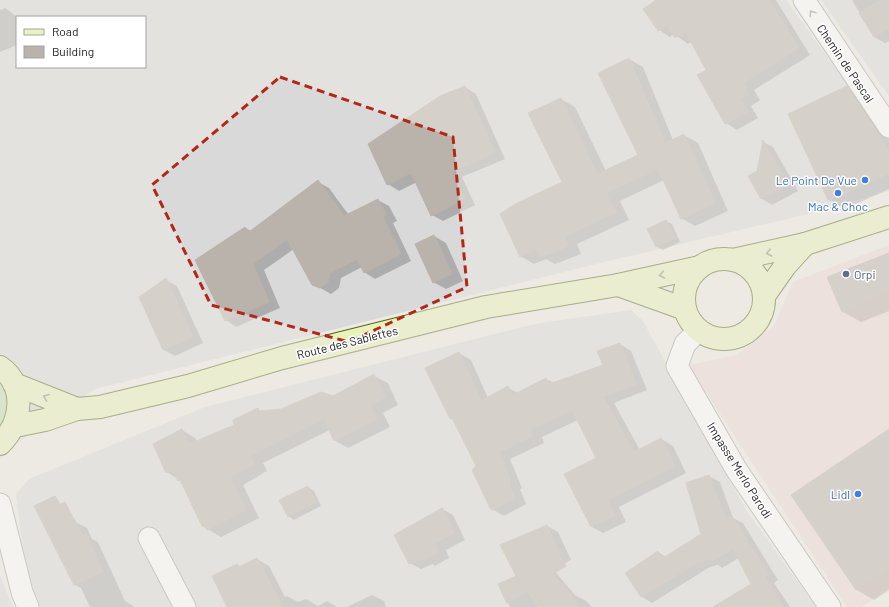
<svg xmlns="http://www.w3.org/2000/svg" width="889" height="607" font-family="Barlow,sans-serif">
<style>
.residential{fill:#dad9d9;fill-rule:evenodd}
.commercial{fill:#ecd7d3}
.grass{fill:#c1e1ae}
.shadow{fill:#0003}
.building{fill:#b9b3ac;stroke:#bcb3a7}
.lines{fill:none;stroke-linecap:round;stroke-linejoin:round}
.minor-casing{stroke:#a0a0a0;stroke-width:23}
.secondary-casing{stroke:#536610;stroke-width:24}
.minor{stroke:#fff;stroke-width:21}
.secondary{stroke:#e9f2bb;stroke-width:22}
.oneway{stroke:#999}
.oneway2{stroke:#8d9273}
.marked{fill:none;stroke:#b22716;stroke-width:3;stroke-dasharray:8 5;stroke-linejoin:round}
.shop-dot{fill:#3f7fe0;stroke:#fff;stroke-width:1.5}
.service-dot{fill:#5c6f8a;stroke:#fff;stroke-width:1.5}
.labels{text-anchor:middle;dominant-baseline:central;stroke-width:3;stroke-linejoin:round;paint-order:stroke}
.street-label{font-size:12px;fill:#1c1c1c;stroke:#fff}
.shop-label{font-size:12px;fill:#366cbe;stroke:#fff;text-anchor:end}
.service-label{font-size:12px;fill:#4e5e75;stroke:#fff;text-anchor:start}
</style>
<rect width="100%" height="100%" fill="#eceae3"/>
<!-- residential -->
<g class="residential">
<path d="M0,0h786l103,142v49l-56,17 -237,56 -501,125 -80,55 -15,15zM17,17h128v50h-128z"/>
<path d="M821,0h68v96z"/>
<path d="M631,310l12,11 105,192 68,94h-777l-15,-48 -8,-65 13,-15 176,-72 329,-83z"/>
<path d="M0,576l13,31h-13z"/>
</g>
<!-- commercial -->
<path class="commercial" d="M889,245v342l-27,20h-15l-159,-242 49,-10 37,-29 19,-44z"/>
<!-- grass -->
<path class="grass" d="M0,367l14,17 -14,60z"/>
<!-- shadow -->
<g class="shadow">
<path d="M658,0h118l34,55 -56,35 6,10 -9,6 7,12 -21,12 -11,-7 -18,-52 -16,-30 -4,3 -14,-10 -4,3 -11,-7z"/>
<path d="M852,0h37v41l-4,2 -11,-6z"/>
<path d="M5,8l12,9v28l-17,7v-42z"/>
<path d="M629,59l14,8 30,73 11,-5 14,8 30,68 -33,15 -14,-8 -17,-38 -44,21 9,19 -52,24 4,10 -26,10 -9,-5 -12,5 -14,-8 44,-74 -3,-83 14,8 31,64 33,-15z"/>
<path d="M465,87l11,7 29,65 -43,18 13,28 -32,16 -11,-6 -15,-33 -18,9 -11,-7z"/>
<path d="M847,88l16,9 26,40v52l-44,20 -17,-10z"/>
<path d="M763,142l10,5 25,44 -26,14 -11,-7 -3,-26z"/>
<path d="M318,182l11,6 19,26 30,-14 11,6 8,15 -4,2 18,38 -36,18 -11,-7 -2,-5 -21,11 -2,10 -8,6 -18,-10 -19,-35 -30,21 16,38 -44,19 -10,-7 19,-92 6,3z"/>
<path d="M666,221l6,3 8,18 -17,8 -6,-3z"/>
<path d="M434,236l12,7 17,38 -17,8 -13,-7z"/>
<path d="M889,254v57l-28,11 -18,-10 -14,-34z"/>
<path d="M166,280l11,6 26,57 -28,13 -11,-6 -24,-52z"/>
<path d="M620,344l11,7 16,39 -33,13 26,47 21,-11 12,7 13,27 -67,34 7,15 -23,11 -11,-6 5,-68 -19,-39 -36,17 2,6 -34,16 12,29 -2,1 6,15 -22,12 -12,-7 -15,-43 -23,-46 -3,-1 -24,-51 32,-15 12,7 17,38 20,-10 10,5 28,-14 8,4 50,-18z"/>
<path d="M374,376l14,7 10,22 -15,8 7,14 -42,21 -14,-8 -4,-10 -67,33 4,8 -24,14 16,33 -38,19 -19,-11 -20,-44 -15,-10 15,-42 13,8 2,4 38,-16 23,-17 4,3 20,-2 51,-13z"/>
<path d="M889,430v160l-15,10 -17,-10 -64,-95z"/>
<path d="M709,476l11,6 13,36 10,5 35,57 -4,3 16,24h-75l38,-23 -14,-26 -17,10 -4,-3 -8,2 -58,36 -10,-6 -16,-24 32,-21 8,5 37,-22z"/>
<path d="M308,487l6,4 7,15 -27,14 -6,-4z"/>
<path d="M442,509l11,6 12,25 -19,10 3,8 -14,8 -2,-2 -12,5 -11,-6z"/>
<path d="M75,522l12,6 5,11 6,3 27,59 10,6h-45l-9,-19 -6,-3z"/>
<path d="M547,526l11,6 13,28 -18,9 22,26 11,6 6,6h-82l-10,-22 17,-8z"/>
<path d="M257,559l12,7 16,31 2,-1 11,6 8,-3 12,7 9,-5 10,6h-109l9,-42 4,2z"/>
<path d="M372,595l12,6 2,6h-39z"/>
</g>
<!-- building -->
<g class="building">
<path d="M656,0h113l30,48 -56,35 6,11 -9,5 7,13 -22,12 -28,-49 9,-5 -21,-39 -10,7 -8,-13 -9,6 -15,-22z"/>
<path d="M881,0h8v28l-15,9 -15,-24z"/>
<path d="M629,58l36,85 19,-9 31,69 -34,16 -23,-50 -52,24 10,19 -52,25 4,9 -28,11 -3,-8 -17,8 -20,-43 15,-10 47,-22 -34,-69 33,-15 36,76 41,-19 -40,-82z"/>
<path d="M465,86l30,67 -43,18 13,28 -34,17 -20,-43 -24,12 -19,-41 72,-48z"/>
<path d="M847,86l42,65v22l-56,26 -5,1 -40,-86z"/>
<path d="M763,140l25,45 -27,14 -13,-23 9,-5z"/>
<path d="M318,180l26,36 34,-17 8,16 -3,2 18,37 -37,19 -7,-14 -27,14 -2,9 -8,6 -8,-3 -25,-46 -34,25 16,38 -44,19 -30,-61 50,-33 4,5z"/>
<path d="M666,220l9,18 -19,9 -9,-18z"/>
<path d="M434,235l18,39 -19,9 -18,-39z"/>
<path d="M889,253v38l-47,21 -15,-35z"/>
<path d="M166,278l27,59 -30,13 -24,-53z"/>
<path d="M620,343l16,41 -33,12 31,56 27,-14 14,28 -67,34 7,15 -24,12 -27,-53 32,-16 -24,-48 -42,20 2,6 -33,16 12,30 -2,1 6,15 -24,12 -19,-40 4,-4 -24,-48 -2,1 -25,-51 34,-16 22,49 27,-15 5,9 33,-17 3,6 54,-19 -6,-14z"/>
<path d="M374,374l11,23 -15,8 7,14 -43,22 -10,-22 -74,37 4,8 -24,13 16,33 -39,20 -3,-5 -2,1 -22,-46 -2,1 -6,-10 -6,2 -13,-29 29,-15 7,15 45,-19 -1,-5 25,-12 1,3 22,-2 40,-17 12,4z"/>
<path d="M889,429v139l-33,22 -65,-95z"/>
<path d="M709,475l17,44 6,-3 36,58 -8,5 4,-3 20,31h-71l38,-23 -18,-35 -23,13 -1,-4 -9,5v-2l-59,36 -16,-24 33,-22 5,7 38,-24 -15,-51z"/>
<path d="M308,486l8,16 -28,15 -9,-17z"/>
<path d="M55,496l5,8 5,-2 18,34 3,-2 17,37 -29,14 -40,-79z"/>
<path d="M442,508l12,25 -19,10 3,9 -15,8 -2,-2 -12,6 -15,-29z"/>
<path d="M547,525l13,29 -17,9 17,-7 6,10 -13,8 27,33h-41l-12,-16 -20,13 -9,-20 18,-8 -16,-31z"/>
<path d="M257,558l26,49h-56l-15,-31 25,-12 2,3z"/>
</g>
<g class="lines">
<!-- minor casing -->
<g class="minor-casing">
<g id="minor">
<path d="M804,0l85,127"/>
<path d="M698,331l-13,13 -8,22 59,103 94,138"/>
<path d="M0,504l22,88 6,15"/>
<path d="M149,538l36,69"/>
</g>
</g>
<!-- secondary casing -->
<g class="secondary-casing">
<g id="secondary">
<circle cx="724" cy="299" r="40"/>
<path d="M733,260l72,-16 84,-27"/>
<path d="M618,285l67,24"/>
<path d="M764,296l21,-30 20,-22"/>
<path d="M0,367c27,19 22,56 0,77"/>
<path d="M14,384l63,25"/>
<path d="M15,426l30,-6 32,-11 23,-2 88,-21 94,-28 204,-51 132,-22 82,-18"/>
</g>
</g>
<!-- minor -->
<use href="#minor" class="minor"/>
<!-- secondary -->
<use href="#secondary" class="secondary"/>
</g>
<!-- one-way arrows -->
<defs><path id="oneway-chevron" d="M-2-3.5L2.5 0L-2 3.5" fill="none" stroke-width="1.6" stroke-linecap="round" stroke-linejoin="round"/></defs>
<use class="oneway" href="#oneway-chevron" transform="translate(812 13) rotate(-124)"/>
<g class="oneway2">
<use href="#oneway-chevron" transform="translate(769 253) rotate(167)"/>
<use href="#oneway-chevron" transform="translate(662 275) rotate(168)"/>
<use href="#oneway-chevron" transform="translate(46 397) rotate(-158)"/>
</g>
<!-- marked area -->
<path d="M0 0H889V607H0ZM280,77l173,60 14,150 -118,55 -138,-37 -59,-120z" fill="#eceae3" fill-opacity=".55" fill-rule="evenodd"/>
<path class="marked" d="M280,77l173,60 14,150 -118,55 -138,-37 -59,-120z"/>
<!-- markers -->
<g class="shop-dot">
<circle cx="865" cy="180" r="4"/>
<circle cx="838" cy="193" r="4"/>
<circle cx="858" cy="494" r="4"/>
</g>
<circle class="service-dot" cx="846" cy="274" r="4"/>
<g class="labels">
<!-- street labels -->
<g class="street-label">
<text transform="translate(846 63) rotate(56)">Chemin de Pascal</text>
<text transform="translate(347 342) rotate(-14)">Route des Sablettes</text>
<text transform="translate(740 470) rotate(58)">Impasse Merlo Parodi</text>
</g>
<!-- shop labels -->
<g class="shop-label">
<text x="857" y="180">Le Point De Vue</text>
<text x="838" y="206" text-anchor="middle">Mac &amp; Choc</text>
<text x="850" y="494">Lidl</text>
</g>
<!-- service labels -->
<g class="service-label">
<text x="854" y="274">Orpi</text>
</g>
</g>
<!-- legend -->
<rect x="16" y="16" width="130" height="52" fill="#ffffff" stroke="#a4a4a4"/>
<rect x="24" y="29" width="20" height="6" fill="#e9f2bb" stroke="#a4a4a4"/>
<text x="52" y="36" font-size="12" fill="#1c1c1c">Road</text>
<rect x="24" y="46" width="20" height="12" fill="#b9b3ac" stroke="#a4a4a4"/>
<text x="52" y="56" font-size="12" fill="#1c1c1c">Building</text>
</svg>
